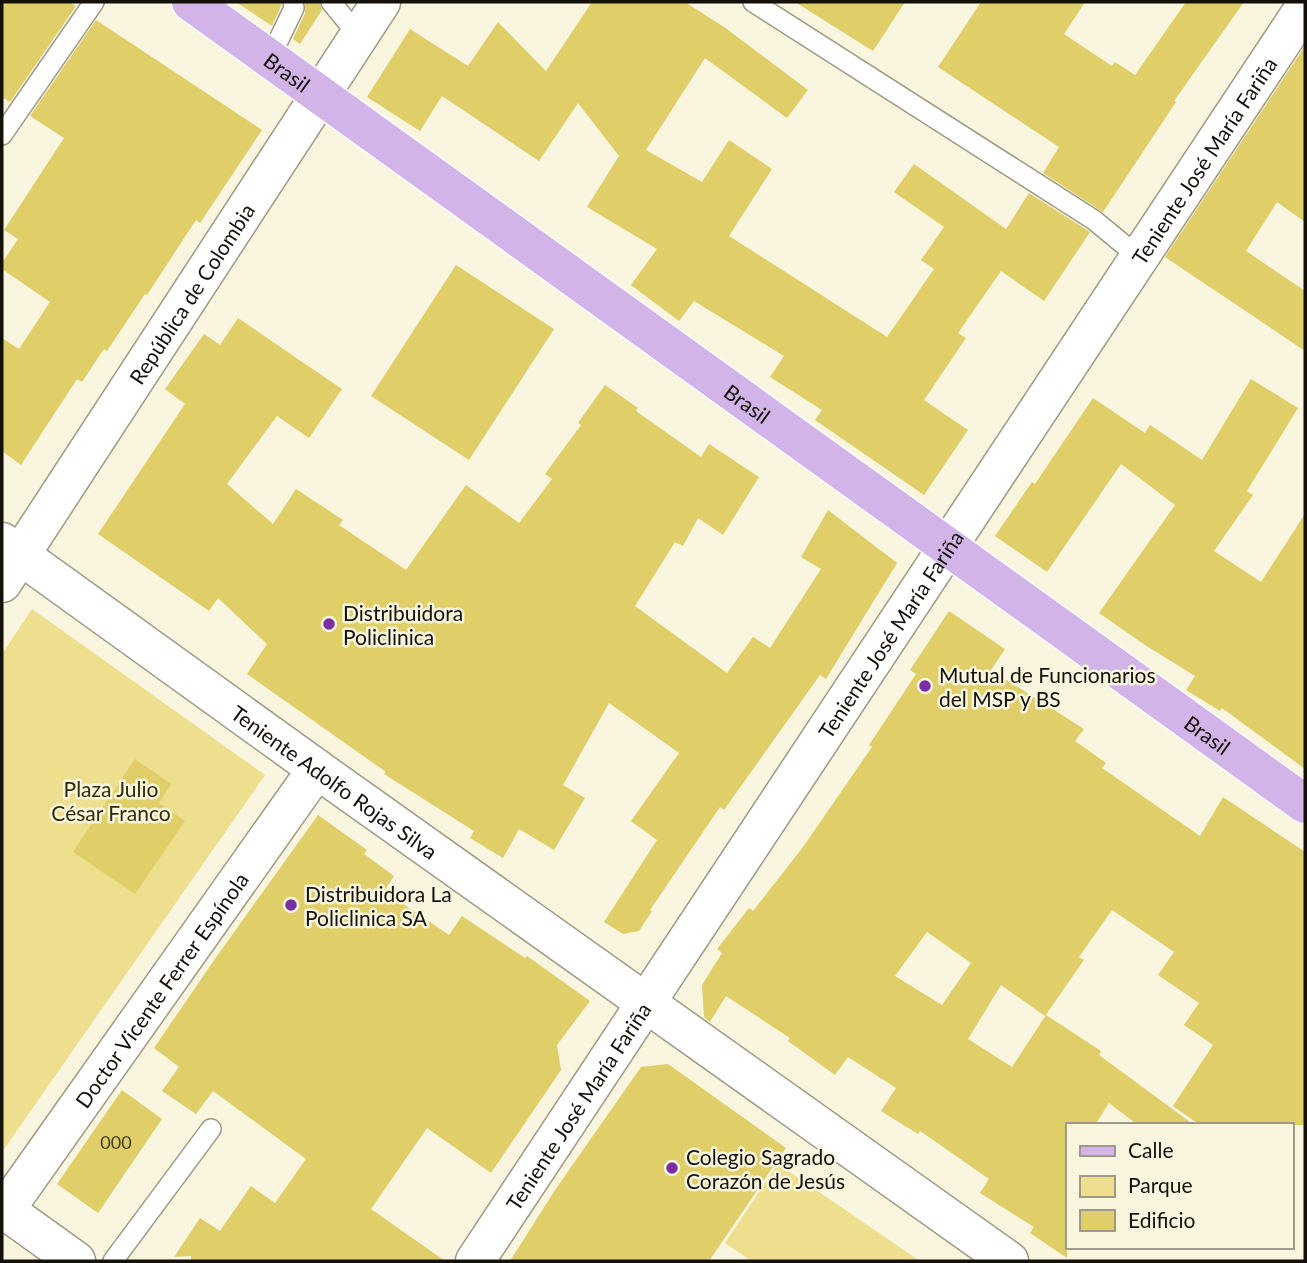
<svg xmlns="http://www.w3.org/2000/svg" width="1307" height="1263" font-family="Lato,sans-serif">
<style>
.green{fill:#eddf8d}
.building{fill:#e0ce69;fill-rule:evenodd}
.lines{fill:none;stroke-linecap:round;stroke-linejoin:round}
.service-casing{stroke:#9e9a85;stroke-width:22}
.minor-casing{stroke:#9e9a85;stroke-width:41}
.primary-casing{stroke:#fff;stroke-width:41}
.service{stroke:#fff;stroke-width:19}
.minor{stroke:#fff;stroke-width:38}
.primary{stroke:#d3b4e8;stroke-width:38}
.poi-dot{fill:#7a2fa1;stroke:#f9f5de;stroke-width:2.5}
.labels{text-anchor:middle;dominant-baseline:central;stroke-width:5;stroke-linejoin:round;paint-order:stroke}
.number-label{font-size:18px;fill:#464021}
.street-label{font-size:21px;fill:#131109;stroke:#f9f5de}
.poi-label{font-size:21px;fill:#131109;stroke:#f9f5de;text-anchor:start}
.park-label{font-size:21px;fill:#332b00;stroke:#f9f5de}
</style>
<rect width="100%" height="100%" fill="#f9f5de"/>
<!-- green -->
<g class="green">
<path d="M32,609l233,166 -263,377v-498z"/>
<path d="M778,1164l142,97h-169l-26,-18z"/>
</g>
<!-- building -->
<g class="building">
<path d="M2,2h67l7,4 -66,96 -8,-5z"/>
<path d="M236,2h45v4l-9,20z"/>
<path d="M305,2h14l3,8 -22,34 -7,-5 12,-26z"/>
<path d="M592,2h93l39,25 84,63 -21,28 -82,-60 -59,92 56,32 27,-42 43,29 -43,67 158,101 47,-68 -13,-9 23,-33 -50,-35 20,-28 92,65 23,-36 61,39 -46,69 -43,-30 -43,62 8,5 -42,62 44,30 -44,65 -109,-75 7,-10 -52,-33 14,-21 -90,-55 -15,20 -48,-36 26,-36 -70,-42 32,-51 -41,-53 -39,58 -97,-65 -22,35 -53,-34 43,-68 58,37 30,-44 48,49z"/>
<path d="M795,2h110l-32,49z"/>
<path d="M981,2h104l-21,32 48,32 3,-4 20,13 51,-73h58l-70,99 2,1 -73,110 -60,-39 16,-26 -121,-80z"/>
<path d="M96,20l166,110 -62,93 -4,-3 -49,75 -2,-1 -38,57 -3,-2 -22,33 -5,-3 -56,86 -19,-14v-113l17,11 31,-47 -48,-33v-6l16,-24 -14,-9 60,-92 -34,-22z"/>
<path d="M1305,46v176l-28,-20 -31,49 59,40v60l-140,-94z"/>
<path d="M456,265l98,64 -85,131 -98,-64z"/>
<path d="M238,318l104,71 -33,49 -32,-22 -50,68 46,40 23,-35 47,31 -4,5 67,45 60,-85 53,38 33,-44 -7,-5 36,-49 -3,-2 27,-38 33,23 -2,3 65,46 8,-13 50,33 -36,58 -25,-17 -15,28 -8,-4 -40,64 92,67 26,-36 17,11 51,-79 -20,-12 27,-47 69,53 -71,116 -6,-4 -96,135 -4,-3 -70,103 2,1 -13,20 -16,3 -19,-12 53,-82 -26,-19 48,-68 -70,-50 -46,82 22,13 -31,52 -35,-21 -16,29 -33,-20 4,-7 -90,-57 2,-2 -139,-98 20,-30 -49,-46 -9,13 -111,-77 87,-130 -20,-15 39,-55 16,11z"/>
<path d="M1251,379l47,29 -51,83 6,4 -39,56 47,31 44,-68v255l-83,-61 -2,3 -34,-21 9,-14 -50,-31 -46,-32 76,-108 -54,-41 -74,108 -52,-36 37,-54 3,2 58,-86 52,35 5,-8 52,35z"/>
<path d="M949,611l56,38 -14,21 93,59 -9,12 31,22 -4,5 98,68 23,-39 82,55v273h-105l-27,-19 40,-61 -29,-20 15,-22 -41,-28 16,-23 -62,-42 -33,47 5,3 -39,56 -44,-31 -33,54 44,28 34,-52 55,36 -2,4 95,70h-56l-29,-22 -14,22h-28v133l-37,-25 4,-6 -54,-34 9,-14 -69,-48 -2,3 -37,-23 15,-23 -48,-31 -13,18 -47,-34 2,-3 -64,-42 -16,26 -6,-5 -2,-32 20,-32 -5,-4 32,-41 4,3 50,-64 69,-100 -3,-2 47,-71 -6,-4zM927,932l44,31 -29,42 -47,-29z"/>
<path d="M135,759l36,25 -12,19 26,18 -50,73 -62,-42z"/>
<path d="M318,815l49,35 -3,4 30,22 -10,15 65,44 13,-19 63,42 2,-2 63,45 -33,44 4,25 -70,103 -64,-45 -56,81 74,52h-254v-5l-17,1 26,-39 20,13 31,-45 24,17 31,-44 -93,-68 -17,23 -34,-23 17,-24 -25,-19 63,-92z"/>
<path d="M668,1064l118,84 -77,113h-199l45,-71 86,-123z"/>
<path d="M122,1090l40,29 -64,94 -41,-29z"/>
</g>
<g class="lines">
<!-- service casing -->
<g class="service-casing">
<g id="service">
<path d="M331,2l28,34"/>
<path d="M753,2l341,218 46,38"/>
<path d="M270,58l24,-50 -1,-6"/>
<path d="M2,135l92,-133"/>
<path d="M113,1261l98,-132"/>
</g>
</g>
<!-- minor casing -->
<g class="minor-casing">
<g id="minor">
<path id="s1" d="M2,542l315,227 692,492"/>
<path id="s2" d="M2,583l379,-581"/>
<path d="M2,1208l74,53"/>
<path id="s3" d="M5,1210l312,-441"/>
<path id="s4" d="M475,1261l830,-1254"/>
</g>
</g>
<!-- primary casing -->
<g class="primary-casing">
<g id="primary">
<path id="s5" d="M191,2l1114,802"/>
</g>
</g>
<!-- service -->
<use href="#service" class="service"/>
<!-- minor -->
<use href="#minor" class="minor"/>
<!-- primary -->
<use href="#primary" class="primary"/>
</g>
<!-- markers -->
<g class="poi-dot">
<circle cx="329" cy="624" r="7"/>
<circle cx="925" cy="686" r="7"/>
<circle cx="291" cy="905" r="7"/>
<circle cx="672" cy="1168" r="7"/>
</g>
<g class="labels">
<!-- number labels -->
<g class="number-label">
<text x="116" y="1142">000</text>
</g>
<!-- street labels -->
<g class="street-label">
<text stroke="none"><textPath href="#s5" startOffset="119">Brasil</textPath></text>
<text stroke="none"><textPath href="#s4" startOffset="1320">Teniente José María Fariña</textPath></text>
<text stroke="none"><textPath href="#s2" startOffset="346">República de Colombia</textPath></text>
<text stroke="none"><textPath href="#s5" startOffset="686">Brasil</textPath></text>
<text stroke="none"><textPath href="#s4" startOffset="752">Teniente José María Fariña</textPath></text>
<text stroke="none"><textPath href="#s5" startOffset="1253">Brasil</textPath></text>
<text stroke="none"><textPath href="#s1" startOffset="410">Teniente Adolfo Rojas Silva</textPath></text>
<text stroke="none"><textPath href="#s3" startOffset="270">Doctor Vicente Ferrer Espínola</textPath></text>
<text stroke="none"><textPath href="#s4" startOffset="186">Teniente José María Fariña</textPath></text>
</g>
<!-- poi labels -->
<g class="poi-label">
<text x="343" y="612">Distribuidora<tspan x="343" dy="24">Policlinica</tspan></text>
<text x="939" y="674">Mutual de Funcionarios<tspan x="939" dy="24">del MSP y BS</tspan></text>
<text x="305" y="893">Distribuidora La<tspan x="305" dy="24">Policlinica SA</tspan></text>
<text x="686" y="1156">Colegio Sagrado<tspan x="686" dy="24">Corazón de Jesús</tspan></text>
</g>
<!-- park labels -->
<g class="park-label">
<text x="111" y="788">Plaza Julio<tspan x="111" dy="24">César Franco</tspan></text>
</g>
</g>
<!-- border -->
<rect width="1307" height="1263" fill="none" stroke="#131109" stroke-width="7"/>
<!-- legend -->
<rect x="1066" y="1123" width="228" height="126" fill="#f9f5de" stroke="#9d9a89" stroke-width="2"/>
<rect x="1080" y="1146" width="35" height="10" fill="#d3b4e8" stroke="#9d9a89" stroke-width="2"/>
<text x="1128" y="1158" font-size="21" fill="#131109">Calle</text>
<rect x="1080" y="1176" width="35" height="21" fill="#eddf8d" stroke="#9d9a89" stroke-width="2"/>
<text x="1128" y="1193" font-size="21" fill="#131109">Parque</text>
<rect x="1080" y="1210" width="35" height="21" fill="#e0ce69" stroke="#9d9a89" stroke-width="2"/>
<text x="1128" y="1228" font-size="21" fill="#131109">Edificio</text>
</svg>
